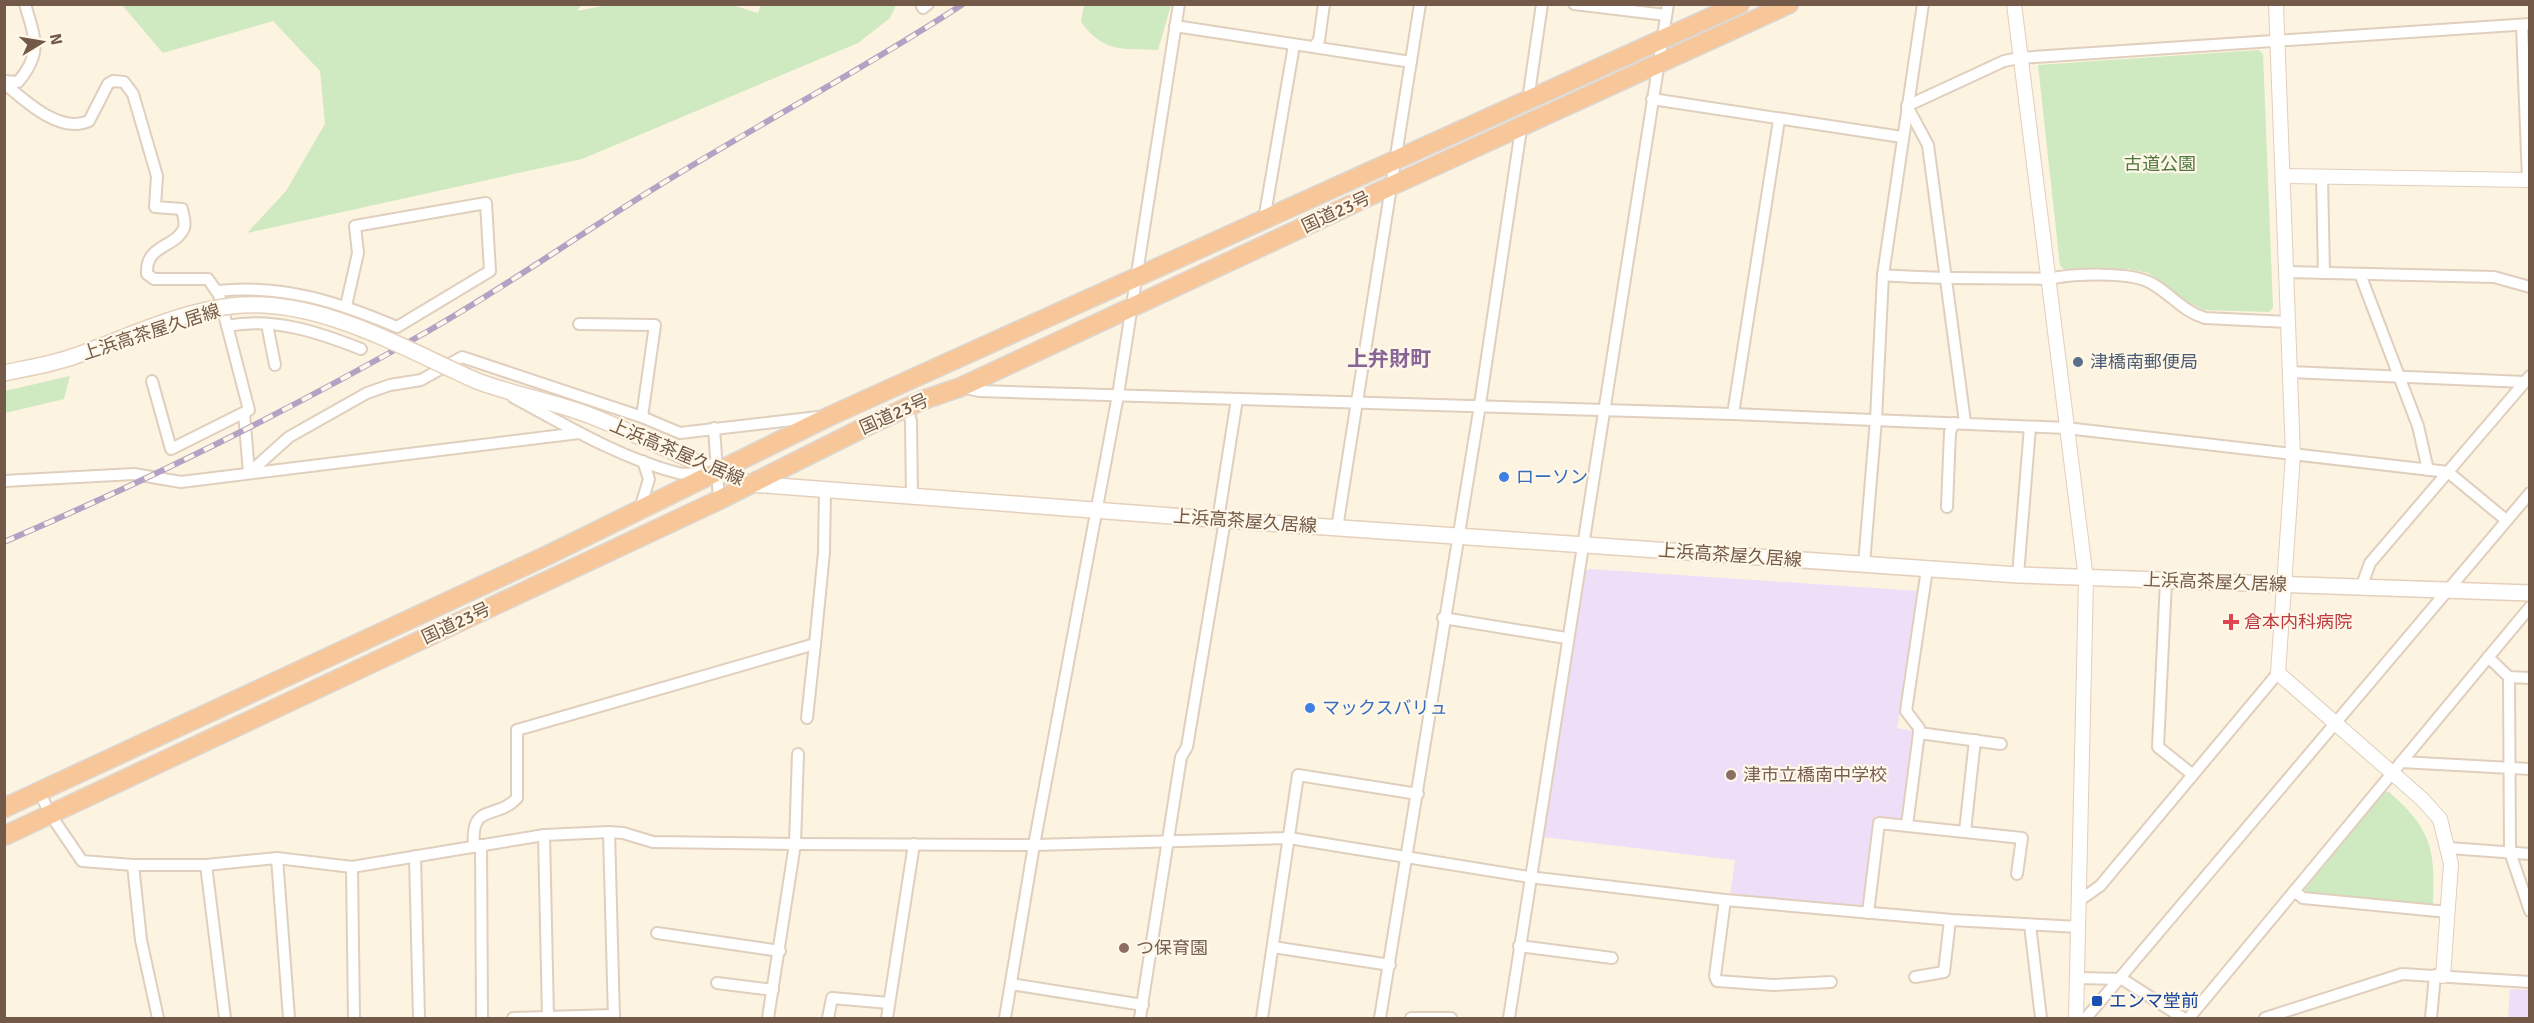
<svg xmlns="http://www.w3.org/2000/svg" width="2534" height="1023" font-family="Signika,'Noto Sans JP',sans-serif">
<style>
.education{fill:#efdef8}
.green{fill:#cfe9c0}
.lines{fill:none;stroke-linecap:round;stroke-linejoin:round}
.minor-casing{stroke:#e0cfbd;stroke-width:14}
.tertiary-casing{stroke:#e0cfbd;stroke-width:16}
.secondary-casing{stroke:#e5d0bb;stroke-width:18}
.trunk-casing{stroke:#ddd7d3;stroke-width:21}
.minor{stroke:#fff;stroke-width:10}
.tertiary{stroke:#fff;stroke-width:14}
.secondary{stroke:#fff;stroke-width:15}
.trunk{stroke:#f8c799;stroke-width:18}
.rail-casing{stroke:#b5a1c4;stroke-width:6}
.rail{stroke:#fff7e7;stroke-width:4;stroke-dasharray:11;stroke-linecap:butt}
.secondary-bridge-casing{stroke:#e5d0bb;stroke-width:18;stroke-linecap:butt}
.secondary-bridge{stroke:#fff;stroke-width:15}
.service-dot{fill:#5c6f8a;stroke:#fff7e7;stroke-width:2}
.shop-dot{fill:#3f7fe0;stroke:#fff7e7;stroke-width:2}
.health-dot{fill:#e0444e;stroke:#fff7e7;stroke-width:2}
.education-dot{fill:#8d6e63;stroke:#fff7e7;stroke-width:2}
.transit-dot{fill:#1a4fb4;stroke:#fff7e7;stroke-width:2}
.labels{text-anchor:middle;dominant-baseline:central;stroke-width:4.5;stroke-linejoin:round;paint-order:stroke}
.park-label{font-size:18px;fill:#4f7841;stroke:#fff7e7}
.street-label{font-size:18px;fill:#735948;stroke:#fff7e7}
.service-label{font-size:18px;fill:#4e5e75;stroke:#fff7e7;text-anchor:start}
.shop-label{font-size:18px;fill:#366cbe;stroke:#fff7e7;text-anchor:start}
.health-label{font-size:18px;fill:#be3a42;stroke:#fff7e7;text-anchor:start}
.education-label{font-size:18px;fill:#785e54;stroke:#fff7e7;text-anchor:start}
.transit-label{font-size:18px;fill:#164399;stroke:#fff7e7;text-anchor:start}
.quarter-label{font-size:21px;font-weight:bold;fill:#876496;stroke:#fff7e7}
</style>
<rect width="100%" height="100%" fill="#fcf3e1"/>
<!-- education -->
<g class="education">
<path d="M1590,569l328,22 -21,137 17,3 -10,91 -28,-3 -11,86 -4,4 -131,-12 5,-37 -192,-23 42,-266z"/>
<path d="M2510,989l19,1v28h-21z"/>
</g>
<!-- green -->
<g class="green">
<path d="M612,4l120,1 26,8 3,-8h135l-6,13 -32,25 -276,116 -335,74 39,-42 39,-67 -5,-53 -47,-50 -110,32 -41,-48h459l-4,6z"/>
<path d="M1084,5h87l-13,45c-36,-2 -53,4 -77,-28z"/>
<path d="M2259,50l4,4 10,254 -4,4 -64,-2 -18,-8 -38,-29 -21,-4h-64l-4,-3 -22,-201z"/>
<path d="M70,376l-6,23 -59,14v-22z"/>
<path d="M2384,792h5c42,37 46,56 44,111l-4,4 -122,-12 -2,-6z"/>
</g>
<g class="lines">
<!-- minor casing -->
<g class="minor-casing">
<g id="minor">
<path d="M921,4l2,4 5,-4"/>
<path d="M1574,4l92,11"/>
<path d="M2522,25l6,155"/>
<path d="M1175,26l236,36"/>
<path d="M1314,47l5,-7 5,-36"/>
<path d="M4,81l14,1c25,-30 17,-43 7,-78"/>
<path d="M4,83c21,18 56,51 85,38l19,-37 5,-3 11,1 9,12 24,82 -2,31 27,2c1,6 4,13 2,19 -8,20 -39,16 -37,46l7,5h54l11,16 30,115 -78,39 -19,-68"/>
<path d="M1652,99l250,38"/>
<path d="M1528,100l14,-96"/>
<path d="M1907,106l97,-45 15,-3 511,-34"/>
<path d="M1907,106l21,39 37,277"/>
<path d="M2322,177l2,96"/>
<path d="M1264,220l30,-175"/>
<path d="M2287,272l207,5 36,10"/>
<path d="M2360,274l58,152 10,44"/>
<path d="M1883,275c55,5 110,2 165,4 24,-5 81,-8 103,4 20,11 31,28 54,35l84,4"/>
<path d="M218,291c65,-7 120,11 179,36l93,-56 -4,-68 -131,23 3,27 -12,53"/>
<path d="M267,324l8,41"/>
<path d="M579,324l76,1 -13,92"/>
<path d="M227,326c46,-9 91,6 134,23"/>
<path d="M2290,372l235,10"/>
<path d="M961,387l18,4 754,23 333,14 382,44 58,48"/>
<path d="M513,397c52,28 107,61 165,76 8,2 19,0 28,0"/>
<path d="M907,407l4,14 1,76"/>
<path d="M244,413l5,60"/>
<path d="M1733,414l46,-294"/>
<path d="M714,428l5,72"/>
<path d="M249,473l40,-36 78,-44 23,-8 31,-5 41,-23 180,60 38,16 138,-16"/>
<path d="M4,481l130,-7 47,8 398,-49"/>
<path d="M1947,507l3,-75 4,-9"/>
<path d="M640,509l9,-30 -6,-18"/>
<path d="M1218,520l19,-121"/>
<path d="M1337,528l83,-524"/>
<path d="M1864,564l12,-145 7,-144 40,-271"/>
<path d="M1927,569l-21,142 13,17v5l82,11"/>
<path d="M2018,575l12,-148"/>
<path d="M2166,581l-8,166 35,28"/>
<path d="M2361,588l9,-25 160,-187"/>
<path d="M1443,618l123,20"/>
<path d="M2488,657l21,20 21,1"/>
<path d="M2509,677l1,175 20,59"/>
<path d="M807,718l8,-74"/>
<path d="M2401,762l129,7"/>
<path d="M39,791l11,23 32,47 51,4h73l71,-7 75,9 192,-32 65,-3 14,1 30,9 142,2 239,1 255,-7 240,39 196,23 227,20 127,7"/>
<path d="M1907,825l12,-92"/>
<path d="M1965,831l10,-91"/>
<path d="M609,832l5,186"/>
<path d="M544,835l4,182"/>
<path d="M481,845l1,173"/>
<path d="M474,847c-4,-46 22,-26 43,-49v-68l298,-86 9,-92 1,-62"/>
<path d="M2449,848l81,6"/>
<path d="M415,856l4,162"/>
<path d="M277,858l12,160"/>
<path d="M133,865l8,75 17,78"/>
<path d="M206,865l19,153"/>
<path d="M352,867l2,151"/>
<path d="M2294,891l9,7 145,14"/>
<path d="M1725,900l-10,76 2,5 56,4 58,-3"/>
<path d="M2080,900l20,-14 178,-213"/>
<path d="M1868,913l11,-90 143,15 -5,36"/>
<path d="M2030,925l11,93"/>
<path d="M657,933l123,18"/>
<path d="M1519,946l93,12"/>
<path d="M1273,947l117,18"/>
<path d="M1915,977l29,-5 6,-52"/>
<path d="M2077,978l45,1 61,39"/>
<path d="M717,983l56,7"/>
<path d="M1011,984l132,21"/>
<path d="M513,1018l101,-3"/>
<path d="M768,1018l27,-174 3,-90"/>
<path d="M828,1018l4,-20 57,5"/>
<path d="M887,1018l27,-174"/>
<path d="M1005,1018l29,-173 84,-450 61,-391"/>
<path d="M1140,1018l41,-261 6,-10 38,-227"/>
<path d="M1262,1018l36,-243 120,19"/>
<path d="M1380,1018l99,-607 42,-282"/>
<path d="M1411,1018h40"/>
<path d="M1509,1018l159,-1014"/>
<path d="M2086,1018l444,-525"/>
<path d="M2189,1018l341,-411"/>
<path d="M2265,1018l137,-44 128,8"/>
<path d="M2431,1018l4,-43"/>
</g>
</g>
<!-- tertiary casing -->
<g class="tertiary-casing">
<g id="tertiary">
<path d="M2014,4l72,575 -10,439"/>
<path d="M2276,4l17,451 -15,218 144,126 18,20 11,45 -8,112"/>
<path d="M2284,176l246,4"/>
</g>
</g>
<!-- secondary casing -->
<g class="secondary-casing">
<path id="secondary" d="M477,381c37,14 76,20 114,35 54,21 105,49 160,68l474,36 793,55 512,18"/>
</g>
<!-- trunk casing -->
<g class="trunk-casing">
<g id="trunk">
<path d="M4,808l544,-253 282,-139 910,-412"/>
<path d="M4,836l715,-336 144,-72 60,-28 38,-13 430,-201 398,-182"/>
</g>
</g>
<!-- minor -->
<use href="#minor" class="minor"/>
<!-- tertiary -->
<use href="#tertiary" class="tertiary"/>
<!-- secondary -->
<use href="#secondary" class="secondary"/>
<!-- trunk -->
<use href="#trunk" class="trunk"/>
<!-- rail casing -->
<g class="rail-casing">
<path id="rail" d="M4,542c147,-63 288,-133 426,-212 75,-43 146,-93 220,-139 103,-64 211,-120 313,-187"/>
</g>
<!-- rail -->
<use href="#rail" class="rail"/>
<!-- secondary-bridge casing -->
<g class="secondary-bridge-casing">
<path id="secondary-bridge" d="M4,373c24,-5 49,-9 71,-17 51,-18 103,-44 156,-50 86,-10 171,42 246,75"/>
</g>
<!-- secondary-bridge -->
<use href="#secondary-bridge" class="secondary-bridge"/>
</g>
<!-- markers -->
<circle class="service-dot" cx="2078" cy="362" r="6"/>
<g class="shop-dot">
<circle cx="1504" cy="477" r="6"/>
<circle cx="1310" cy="708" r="6"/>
</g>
<path class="health-dot" d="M2228 613h6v6h6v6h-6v6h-6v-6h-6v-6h6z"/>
<g class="education-dot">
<circle cx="1731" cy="775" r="6"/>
<circle cx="1124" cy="948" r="6"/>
</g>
<rect class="transit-dot" x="2091" y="995" width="12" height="12" rx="3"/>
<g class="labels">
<!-- park labels -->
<g class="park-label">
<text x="2160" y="164">古道公園</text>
</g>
<!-- street labels -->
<g class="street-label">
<text transform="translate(1336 212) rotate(-25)">国道23号</text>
<text transform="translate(151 332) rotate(-18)">上浜高茶屋久居線</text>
<text transform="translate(894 414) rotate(-24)">国道23号</text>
<text transform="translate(677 452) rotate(23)">上浜高茶屋久居線</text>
<text transform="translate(1245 521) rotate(4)">上浜高茶屋久居線</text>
<text transform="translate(1730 555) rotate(4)">上浜高茶屋久居線</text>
<text transform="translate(2215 582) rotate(2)">上浜高茶屋久居線</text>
<text transform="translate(456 623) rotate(-25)">国道23号</text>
</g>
<!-- service labels -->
<g class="service-label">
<text x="2090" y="362">津橋南郵便局</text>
</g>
<!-- shop labels -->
<g class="shop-label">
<text x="1516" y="477">ローソン</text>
<text x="1322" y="708">マックスバリュ</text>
</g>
<!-- health labels -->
<g class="health-label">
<text x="2244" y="622">倉本内科病院</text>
</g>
<!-- education labels -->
<g class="education-label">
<text x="1743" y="775">津市立橋南中学校</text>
<text x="1136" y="948">つ保育園</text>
</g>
<!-- transit labels -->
<g class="transit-label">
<text x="2109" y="1001">エンマ堂前</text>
</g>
<!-- quarter labels -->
<g class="quarter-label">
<text x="1389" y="359">上弁財町</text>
</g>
</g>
<!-- border -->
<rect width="2534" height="1023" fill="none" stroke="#735948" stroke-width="12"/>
<!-- north arrow -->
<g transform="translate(42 42) rotate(79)" stroke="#fff7e7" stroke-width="4.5" paint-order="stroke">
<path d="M0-4.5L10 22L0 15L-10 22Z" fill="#735948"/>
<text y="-9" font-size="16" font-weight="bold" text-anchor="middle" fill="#735948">N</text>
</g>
</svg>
